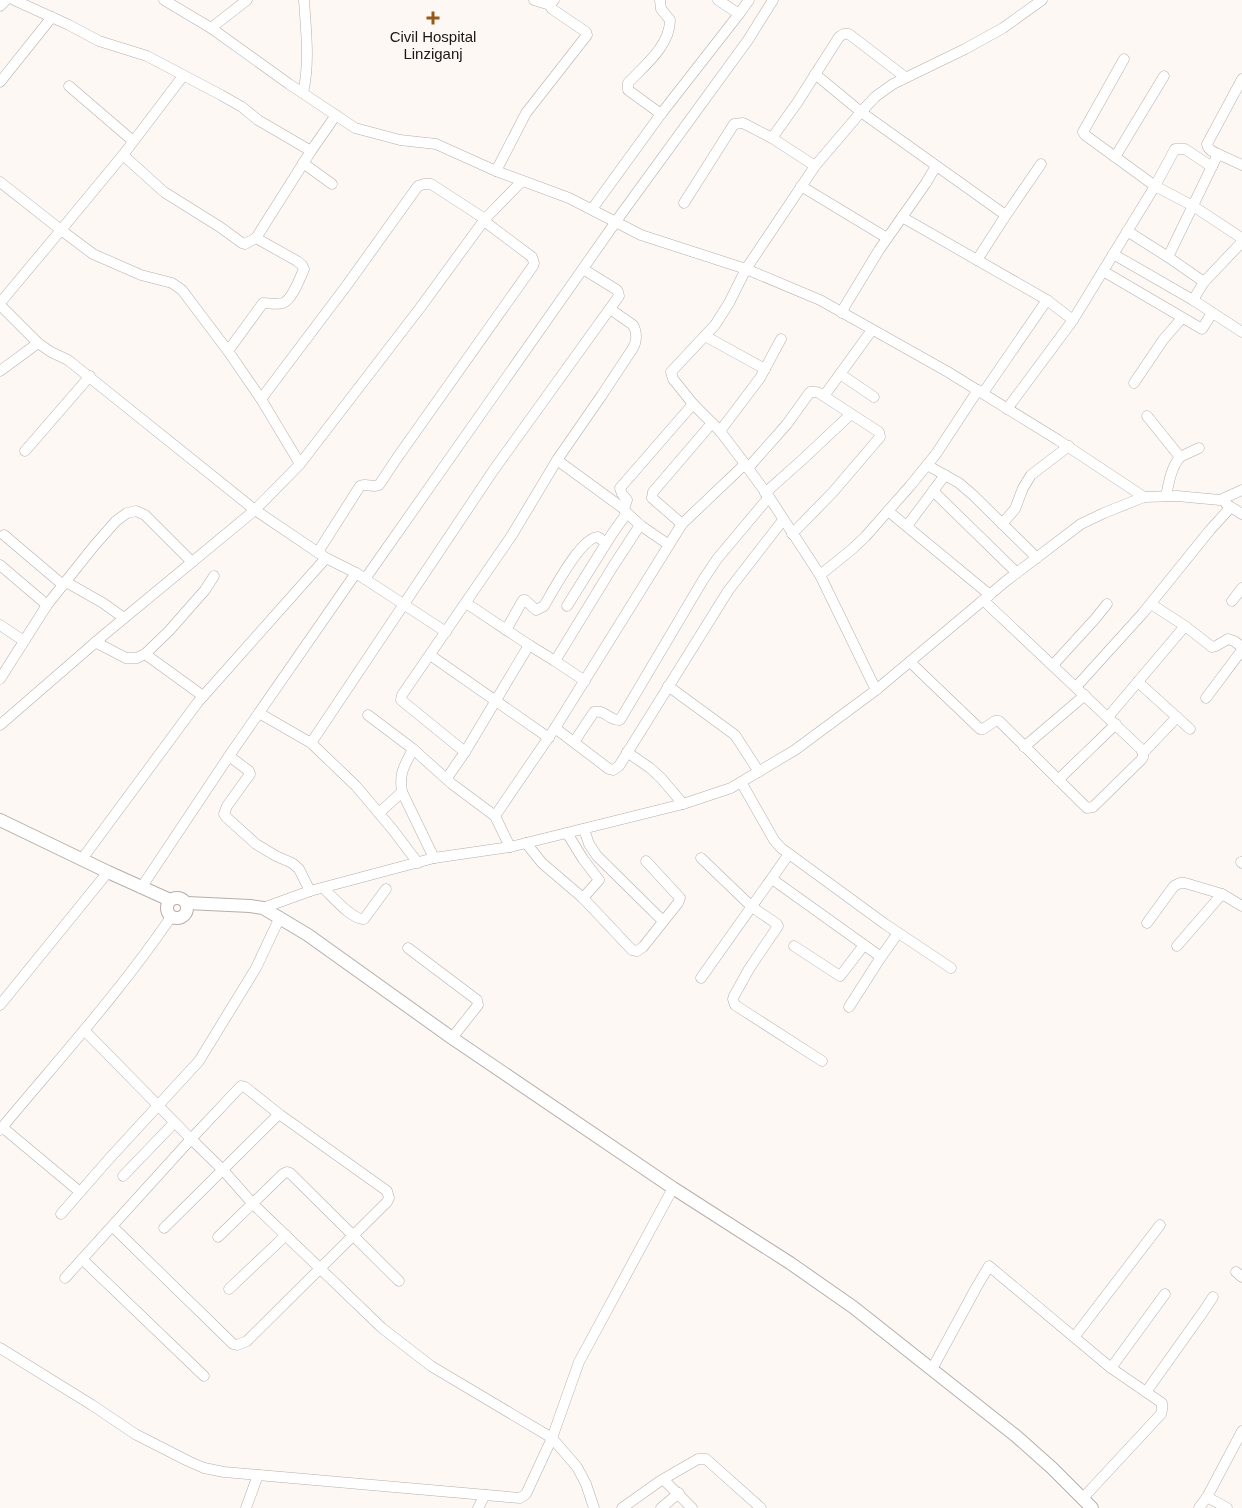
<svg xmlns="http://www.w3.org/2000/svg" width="1242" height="1508" font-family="Arial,sans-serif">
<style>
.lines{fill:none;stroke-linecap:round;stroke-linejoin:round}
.minor-casing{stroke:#b6aeab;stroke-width:11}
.major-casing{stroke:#b6aeab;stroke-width:14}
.minor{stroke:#fff;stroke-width:10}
.major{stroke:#fff;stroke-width:12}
.poi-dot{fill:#955a1a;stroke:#fef8f5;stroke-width:2}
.labels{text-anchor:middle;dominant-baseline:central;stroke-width:4;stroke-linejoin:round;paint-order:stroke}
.poi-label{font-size:15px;fill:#1a1716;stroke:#fef8f5}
</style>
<rect width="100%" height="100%" fill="#fef8f5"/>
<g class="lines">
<!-- minor casing -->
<g class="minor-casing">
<g id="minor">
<path d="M14,0l55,25 30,16 48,15 74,39 21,12 16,13 53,31"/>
<path d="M164,0l47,28 78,56 66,44 45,12 36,4 60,27 73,27 72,37 105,34 74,31 128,72 110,68 86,57"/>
<path d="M534,0l16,5"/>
<path d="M660,0l1,9 9,11c0,26 -26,46 -42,63v7l33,24"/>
<path d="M0,6l6,-6"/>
<path d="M739,14l10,-14"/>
<path d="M211,28l36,-28"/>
<path d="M1124,59l-41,73 2,3 70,51 38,20 47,31 1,5 -1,2 -36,38"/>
<path d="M815,74l46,38 143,102v4l-27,42"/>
<path d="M0,82l52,-65"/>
<path d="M69,86l64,55"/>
<path d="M303,93c7,-31 3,-62 1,-93"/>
<path d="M772,138l25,-35 42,-66c4,-3 6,-4 10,-3l56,43"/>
<path d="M1218,154l24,11"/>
<path d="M123,155l41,37 56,35 22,16 3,1 11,-6 55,-87 25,-36"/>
<path d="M1115,157l49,-81"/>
<path d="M303,163l29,21"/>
<path d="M496,171l30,-58 61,-78 -1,-3 -34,-23 -2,-4 4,-5"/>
<path d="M0,182l61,48 62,-75 60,-79"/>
<path d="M801,186l86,52"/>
<path d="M684,203l50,-79 9,-1 29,15 43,28"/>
<path d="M592,209l69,-95 78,-100 -21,-14"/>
<path d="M902,217l145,83 26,20"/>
<path d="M1004,218l37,-54"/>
<path d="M1127,231l41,26"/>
<path d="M1113,254l80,46 49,32"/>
<path d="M1103,271l99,58 10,-16"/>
<path d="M1193,300l11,-18 -36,-25 50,-103c-5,-2 -10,-4 -11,-10l35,-65"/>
<path d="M0,303l61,-73 32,24 48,21 31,8 10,7 46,61 33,48 39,65"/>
<path d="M0,305l38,38"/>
<path d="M842,313l3,-7 34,-56 47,-67 10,-17"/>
<path d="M705,336l60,33"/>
<path d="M228,351l35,-48c6,0 15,2 20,0 9,-3 17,-25 21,-34l-2,-4 -5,-4 -41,-23"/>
<path d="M0,371l38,-28 13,9 17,8 187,150 71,48 30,15"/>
<path d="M840,374l34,23"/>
<path d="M1134,383l29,-43 19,-22"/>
<path d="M983,393l64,-93"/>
<path d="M824,396l48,-66"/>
<path d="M261,399l86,-114 71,-99 6,-2h7l54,35"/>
<path d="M1007,409l66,-89 82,-134 20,-37h10l27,18"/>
<path d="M1147,416l33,41c-9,11 -11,25 -14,39"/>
<path d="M720,431l40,-53 21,-39"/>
<path d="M25,451l65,-75"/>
<path d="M1180,457l19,-9"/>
<path d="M557,460l67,49"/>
<path d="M927,465l32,18 14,12 64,63"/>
<path d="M748,468l39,-44 23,-32h6l3,1 60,39 1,5 -47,55 -41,42"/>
<path d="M933,491l84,82"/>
<path d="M765,493l37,-33 49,-46"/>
<path d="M1226,504l16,10"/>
<path d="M888,511l102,84"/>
<path d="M682,524l-30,-26 1,-6 59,-69"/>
<path d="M1002,524l13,-15 8,-21 8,-13 38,-29"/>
<path d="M907,526l38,-51"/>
<path d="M4,535l59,50"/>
<path d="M669,545l-29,-20 -15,-14 -1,-2 3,-9 -5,-6 -2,-6 73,-84"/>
<path d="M318,552l42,-66c7,-3 13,2 19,-1l18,-27 136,-192 1,-3 -2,-6 -48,-36"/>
<path d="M0,565l47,40"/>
<path d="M820,575l30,-24 15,-14 45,-51 26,-32 42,-64"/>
<path d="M365,579l81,53"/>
<path d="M66,582l37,21 21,15"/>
<path d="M1232,601l10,-13"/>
<path d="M466,603l63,42"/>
<path d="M1151,604l34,22 27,21 4,-1 12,-7 6,2 8,6"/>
<path d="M567,606l45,-72 15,-21"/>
<path d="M0,625l24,16"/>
<path d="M506,630l17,-30h2l11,10 8,-4c9,-15 37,-69 54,-69l8,6"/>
<path d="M95,642l31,16h11l8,-4 24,-23 36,-41 9,-14"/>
<path d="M145,654l58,42"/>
<path d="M430,655l119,83"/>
<path d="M555,661l30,20"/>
<path d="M910,662l70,67h3l12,-8h4l88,87 6,-1 48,-47 2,-3v-4l-3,-5 -157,-148"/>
<path d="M1053,665l42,-46 12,-15"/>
<path d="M0,679l47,-74 47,-59 22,-25 11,-8 9,-2 9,4 47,47"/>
<path d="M1138,682l52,47"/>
<path d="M668,686l67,49 24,37"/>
<path d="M1076,687l67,-74 67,-83 21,-23"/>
<path d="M876,690l-56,-115 -51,-78 -24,-33 -25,-33 -27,-27 -20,-25 -2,-7 44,-47 14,-22 17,-34 69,-103 46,-54 14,-15 18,-13 72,-35 38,-21 39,-28"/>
<path d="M1206,698l36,-48"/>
<path d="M259,713l52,30 45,43 37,44 25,33"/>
<path d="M368,715l45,34 39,35 43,32 15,31"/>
<path d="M1108,717l77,-91"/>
<path d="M0,725l105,-91 150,-124 45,-46 120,-156 65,-89 37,-38"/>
<path d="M555,728l54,41 4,1 6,-4 109,-175 55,-71"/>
<path d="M574,742l20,-30c10,-3 16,9 26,8l83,-140 14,-21 52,-62"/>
<path d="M311,743l182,-272 126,-175 -1,-4 -1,-2 -34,-21"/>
<path d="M1024,747l61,-52"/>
<path d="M465,752l-64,-52 1,-5 110,-160 45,-75 45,-65 31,-47c4,-7 4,-16 0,-23l-23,-16"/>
<path d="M627,752l23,16 11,10 22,26"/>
<path d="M1143,753l34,-36"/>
<path d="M229,756l20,15 1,3 -23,32 -3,8 2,3 30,27 20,12 16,7 7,6 11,22"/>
<path d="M447,778l18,-26 64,-107 26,16 57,-93 28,-43"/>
<path d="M1058,780l58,-56"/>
<path d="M741,782l33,58 7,8 104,76 66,44"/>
<path d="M402,792l32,66"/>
<path d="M379,813l23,-21c-3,-20 2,-25 11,-43"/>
<path d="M495,816l60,-88 127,-204 63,-60"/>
<path d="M584,829l5,15 8,12 66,65"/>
<path d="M567,833l16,26 16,21 -16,18"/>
<path d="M526,843l16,20 41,35 49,52 5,1 6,-4 35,-44 2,-5 -34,-37"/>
<path d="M701,858l51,49 25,17 1,2 -29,43 -15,27 -1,3 2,6 87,56"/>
<path d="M82,859l116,-157 128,-144"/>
<path d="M1241,862l1,1"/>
<path d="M772,879l109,78"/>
<path d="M141,888l88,-132 127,-183 9,6 257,-366 126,-173 25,-40"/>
<path d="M323,888c9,8 29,32 41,31l22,-30"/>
<path d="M263,908l47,-17 124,-33 76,-11 173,-43 48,-16 64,-38 81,-60 130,-109 75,-57 23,-11 40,-16 33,-1 43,4 22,-10"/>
<path d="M1147,923l27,-37 6,-3h5l37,11 20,12"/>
<path d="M794,946l46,30 1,-1 23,-30"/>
<path d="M1177,946l45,-52"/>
<path d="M408,948l69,52 1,5 -26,33"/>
<path d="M701,978l88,-124"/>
<path d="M0,1005l108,-133"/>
<path d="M849,1007l32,-50 17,-24"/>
<path d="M2,1127l78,65"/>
<path d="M0,1130c58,-70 120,-138 171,-213"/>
<path d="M123,1176l51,-53"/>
<path d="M61,1214l47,-54 91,-99 57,-93 24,-51"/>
<path d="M164,1228l115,-114"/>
<path d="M218,1237l65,-63 4,-2 3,1 109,108"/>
<path d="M82,1259l122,117"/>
<path d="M1236,1272l6,5"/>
<path d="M65,1278l126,-139 50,-53 4,1 34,27 108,77 2,7 -2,4 -140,139 -10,4 -4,-1 -121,-118"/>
<path d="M229,1289l57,-54"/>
<path d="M1075,1336l85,-111"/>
<path d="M0,1348l92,57 43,29 53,27 16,7 20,4 296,26 6,-4 26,-56 -121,-72 -49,-38 -129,-124 -30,-34 -32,-31 -107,-109"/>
<path d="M1111,1368l54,-74"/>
<path d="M932,1369l44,-81 13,-22 122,102 51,35v7l-1,4 -78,84"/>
<path d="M1146,1392l57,-80 10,-15"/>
<path d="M664,1480l28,28"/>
<path d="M1207,1497l20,11"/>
<path d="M246,1508l12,-33"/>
<path d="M478,1508l7,-13"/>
<path d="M594,1508l-8,-24 -9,-17 -25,-29 27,-76 94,-174"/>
<path d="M622,1508l38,-27 38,-22h8l55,49"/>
<path d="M661,1508l18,-15"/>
<path d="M1199,1508l8,-11 35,-66"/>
</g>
</g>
<!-- major casing -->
<g class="major-casing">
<g id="major">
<path d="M0,820l108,52 62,28"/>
<circle cx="177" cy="908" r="10"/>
<path d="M187,903l63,3 13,2 45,27 144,103 221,150 117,75 63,44 163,129 36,32 40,40"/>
</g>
</g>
<!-- minor -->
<use href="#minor" class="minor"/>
<!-- major -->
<use href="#major" class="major"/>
</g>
<!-- markers -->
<path class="poi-dot" d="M430.5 10.5h5v5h5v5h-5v5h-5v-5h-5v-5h5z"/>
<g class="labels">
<!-- poi labels -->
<g class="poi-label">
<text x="433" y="36">Civil Hospital<tspan x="433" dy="17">Linziganj</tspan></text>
</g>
</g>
</svg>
